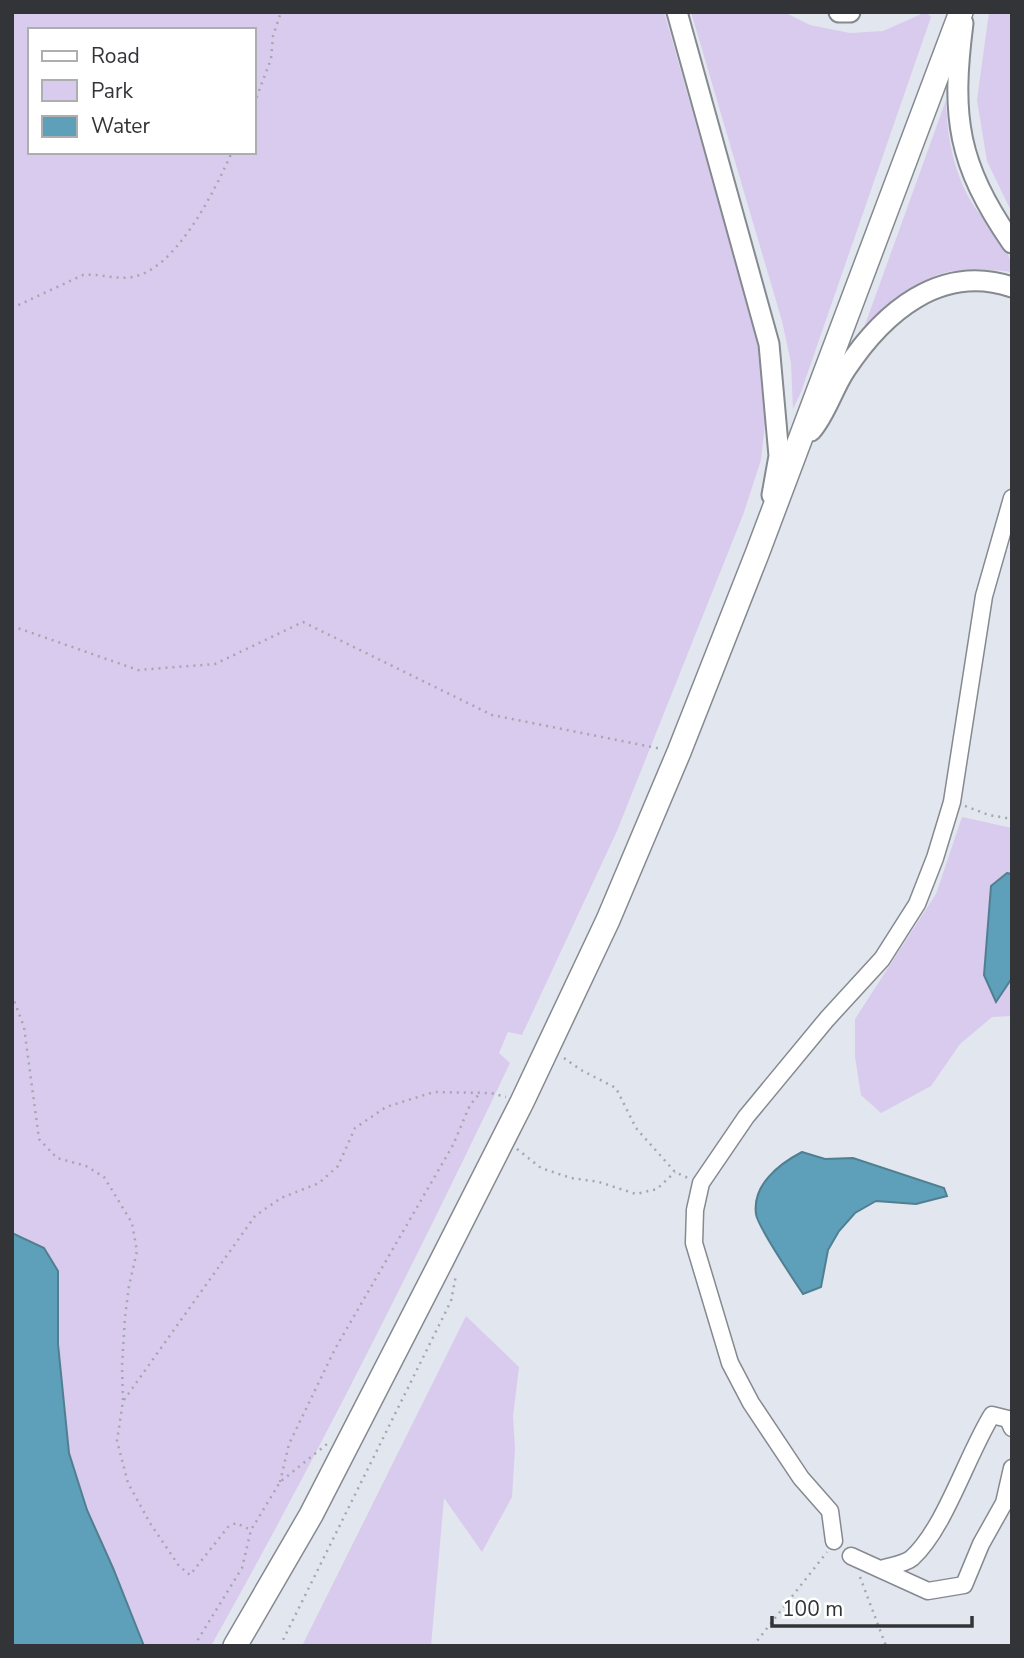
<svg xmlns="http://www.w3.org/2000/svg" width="1024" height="1658" font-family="'Nunito Sans',sans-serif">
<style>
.green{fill:#d9cbed;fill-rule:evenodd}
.water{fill:#5e9fb9;stroke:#517f92;stroke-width:2}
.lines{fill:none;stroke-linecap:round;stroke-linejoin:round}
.minor-casing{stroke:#858990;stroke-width:19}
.major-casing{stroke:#858990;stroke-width:23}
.highway-casing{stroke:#858990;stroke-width:26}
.path{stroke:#a4a7ae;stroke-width:2.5;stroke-dasharray:2 5;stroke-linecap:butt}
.minor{stroke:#fff;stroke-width:16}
.major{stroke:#fff;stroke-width:19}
.highway{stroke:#fff;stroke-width:23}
</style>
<rect width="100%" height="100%" fill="#e2e6ee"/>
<!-- green -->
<g class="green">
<path d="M12,12h652l95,333 8,60 -6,55 -18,55 -126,316 -95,204 -14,-3 -9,21 11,10c-94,197 -192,392 -299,583h-67c-21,-66 -62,-126 -75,-194 -11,-59 -11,-121 -11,-181l-34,-34 -12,-4zM30,30h224v122h-224z"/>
<path d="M691,12h93l26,13 40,8 33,-2 43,-19 5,5 -130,375 -8,17 -2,-46 -9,-42z"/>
<path d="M989,12h23v201l-25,-52 -10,-61z"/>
<path d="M946,100c1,36 7,71 26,103 13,21 40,43 40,69 -23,-3 -59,-5 -80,5 -25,12 -51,41 -71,59z"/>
<path d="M962,817l50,11v46l-5,-1 -19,43 -4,59 26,8 2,-5v38l-20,1 -32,27 -29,42 -50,27 -20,-18 -6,-38v-38l81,-125z"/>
<path d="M466,1316l53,51 -6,49 2,33 -3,48 -30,55 -38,-54 -13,148h-129z"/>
</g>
<!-- water -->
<g class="water">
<path d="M1007,873l5,1v104l-16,24 -12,-27 7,-89z"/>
<path d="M802,1152l23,7 28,-1 91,30 3,8 -31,8 -40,-3 -21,12 -16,18 -11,19 -7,37 -18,7c-8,-12 -46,-69 -47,-80 -4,-29 23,-50 46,-62z"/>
<path d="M12,1233l32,15 14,23v73l11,109 18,57 26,58 31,78h-132z"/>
</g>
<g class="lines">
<!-- minor casing -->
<g class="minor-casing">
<g id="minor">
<path d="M834,1541l-4,-30 -29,-33 -50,-75 -21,-40 -36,-120 1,-33 6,-27 45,-66 81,-98 55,-60 35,-55 18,-46 17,-56 32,-206 28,-98"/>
<path d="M851,1556l77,35 36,-6 17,-41 23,-41 8,-35"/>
<path d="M881,1569c9,-3 24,-5 31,-11 33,-30 55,-103 80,-143l16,4 4,9"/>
</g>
</g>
<!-- major casing -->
<g class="major-casing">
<g id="major">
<path d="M677,12l92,332 10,112 -7,39"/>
<path d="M839,12h11"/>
<path d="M963,23c-12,94 -6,140 49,220"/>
<path d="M811,431c15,-17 22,-43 35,-62 37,-56 94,-106 166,-82"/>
</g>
</g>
<!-- highway casing -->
<g class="highway-casing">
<path id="highway" d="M235,1646l76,-131 131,-255 80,-158 86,-182 71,-168 78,-198 204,-542"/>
</g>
<!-- path -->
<g class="path">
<path d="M254,104l17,-45 2,-23 8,-24"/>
<path d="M12,308l71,-33c16,-2 33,5 49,2 44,-7 83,-87 100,-125"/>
<path d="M12,626l126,44 77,-6 88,-42 189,93 170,34"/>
<path d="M965,806l24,9 23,4"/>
<path d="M12,995l12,32 15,112 18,19 29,8 18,11 28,46 5,28 -8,35 -4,31 -3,49 1,35 -6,40 11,42 22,40 29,43 11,9 38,-48 8,-4 15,7"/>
<path d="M564,1058l17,12 35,18 20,40 39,44 13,6"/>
<path d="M517,1149l24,19 30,10 28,4 37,12 21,-5 18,-17"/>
<path d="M124,1400l131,-184 26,-18 38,-15 19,-17 17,-38 31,-21 48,-15 57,1 15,4"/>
<path d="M280,1482l9,-38 46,-95 118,-204 17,-40 10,-12"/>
<path d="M860,1577l26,69"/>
<path d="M194,1646l48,-78 9,-38 29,-48 47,-38"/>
<path d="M280,1646l171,-345 5,-26"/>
<path d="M753,1646l74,-94"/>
</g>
<!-- minor -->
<use href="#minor" class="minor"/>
<!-- major -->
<use href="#major" class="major"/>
<!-- highway -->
<use href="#highway" class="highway"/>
</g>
<!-- border -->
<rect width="1024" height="1658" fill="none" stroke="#323437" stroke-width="28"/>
<!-- legend -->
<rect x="28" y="28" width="228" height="126" fill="#ffffff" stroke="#adaeaf" stroke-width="2"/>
<rect x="42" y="51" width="35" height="10" fill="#ffffff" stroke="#adaeaf" stroke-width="2"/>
<text x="91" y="63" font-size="21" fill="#323437">Road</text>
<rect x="42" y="80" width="35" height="21" fill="#d9cbed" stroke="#adaeaf" stroke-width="2"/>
<text x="91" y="98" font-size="21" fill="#323437">Park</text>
<rect x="42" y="116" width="35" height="21" fill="#5e9fb9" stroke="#adaeaf" stroke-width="2"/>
<text x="91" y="133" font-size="21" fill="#323437">Water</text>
<!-- scale -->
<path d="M772 1616v10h200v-10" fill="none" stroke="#323437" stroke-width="3.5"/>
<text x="782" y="1616" font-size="21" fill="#323437" stroke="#ffffff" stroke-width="5" paint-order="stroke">100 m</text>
</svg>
